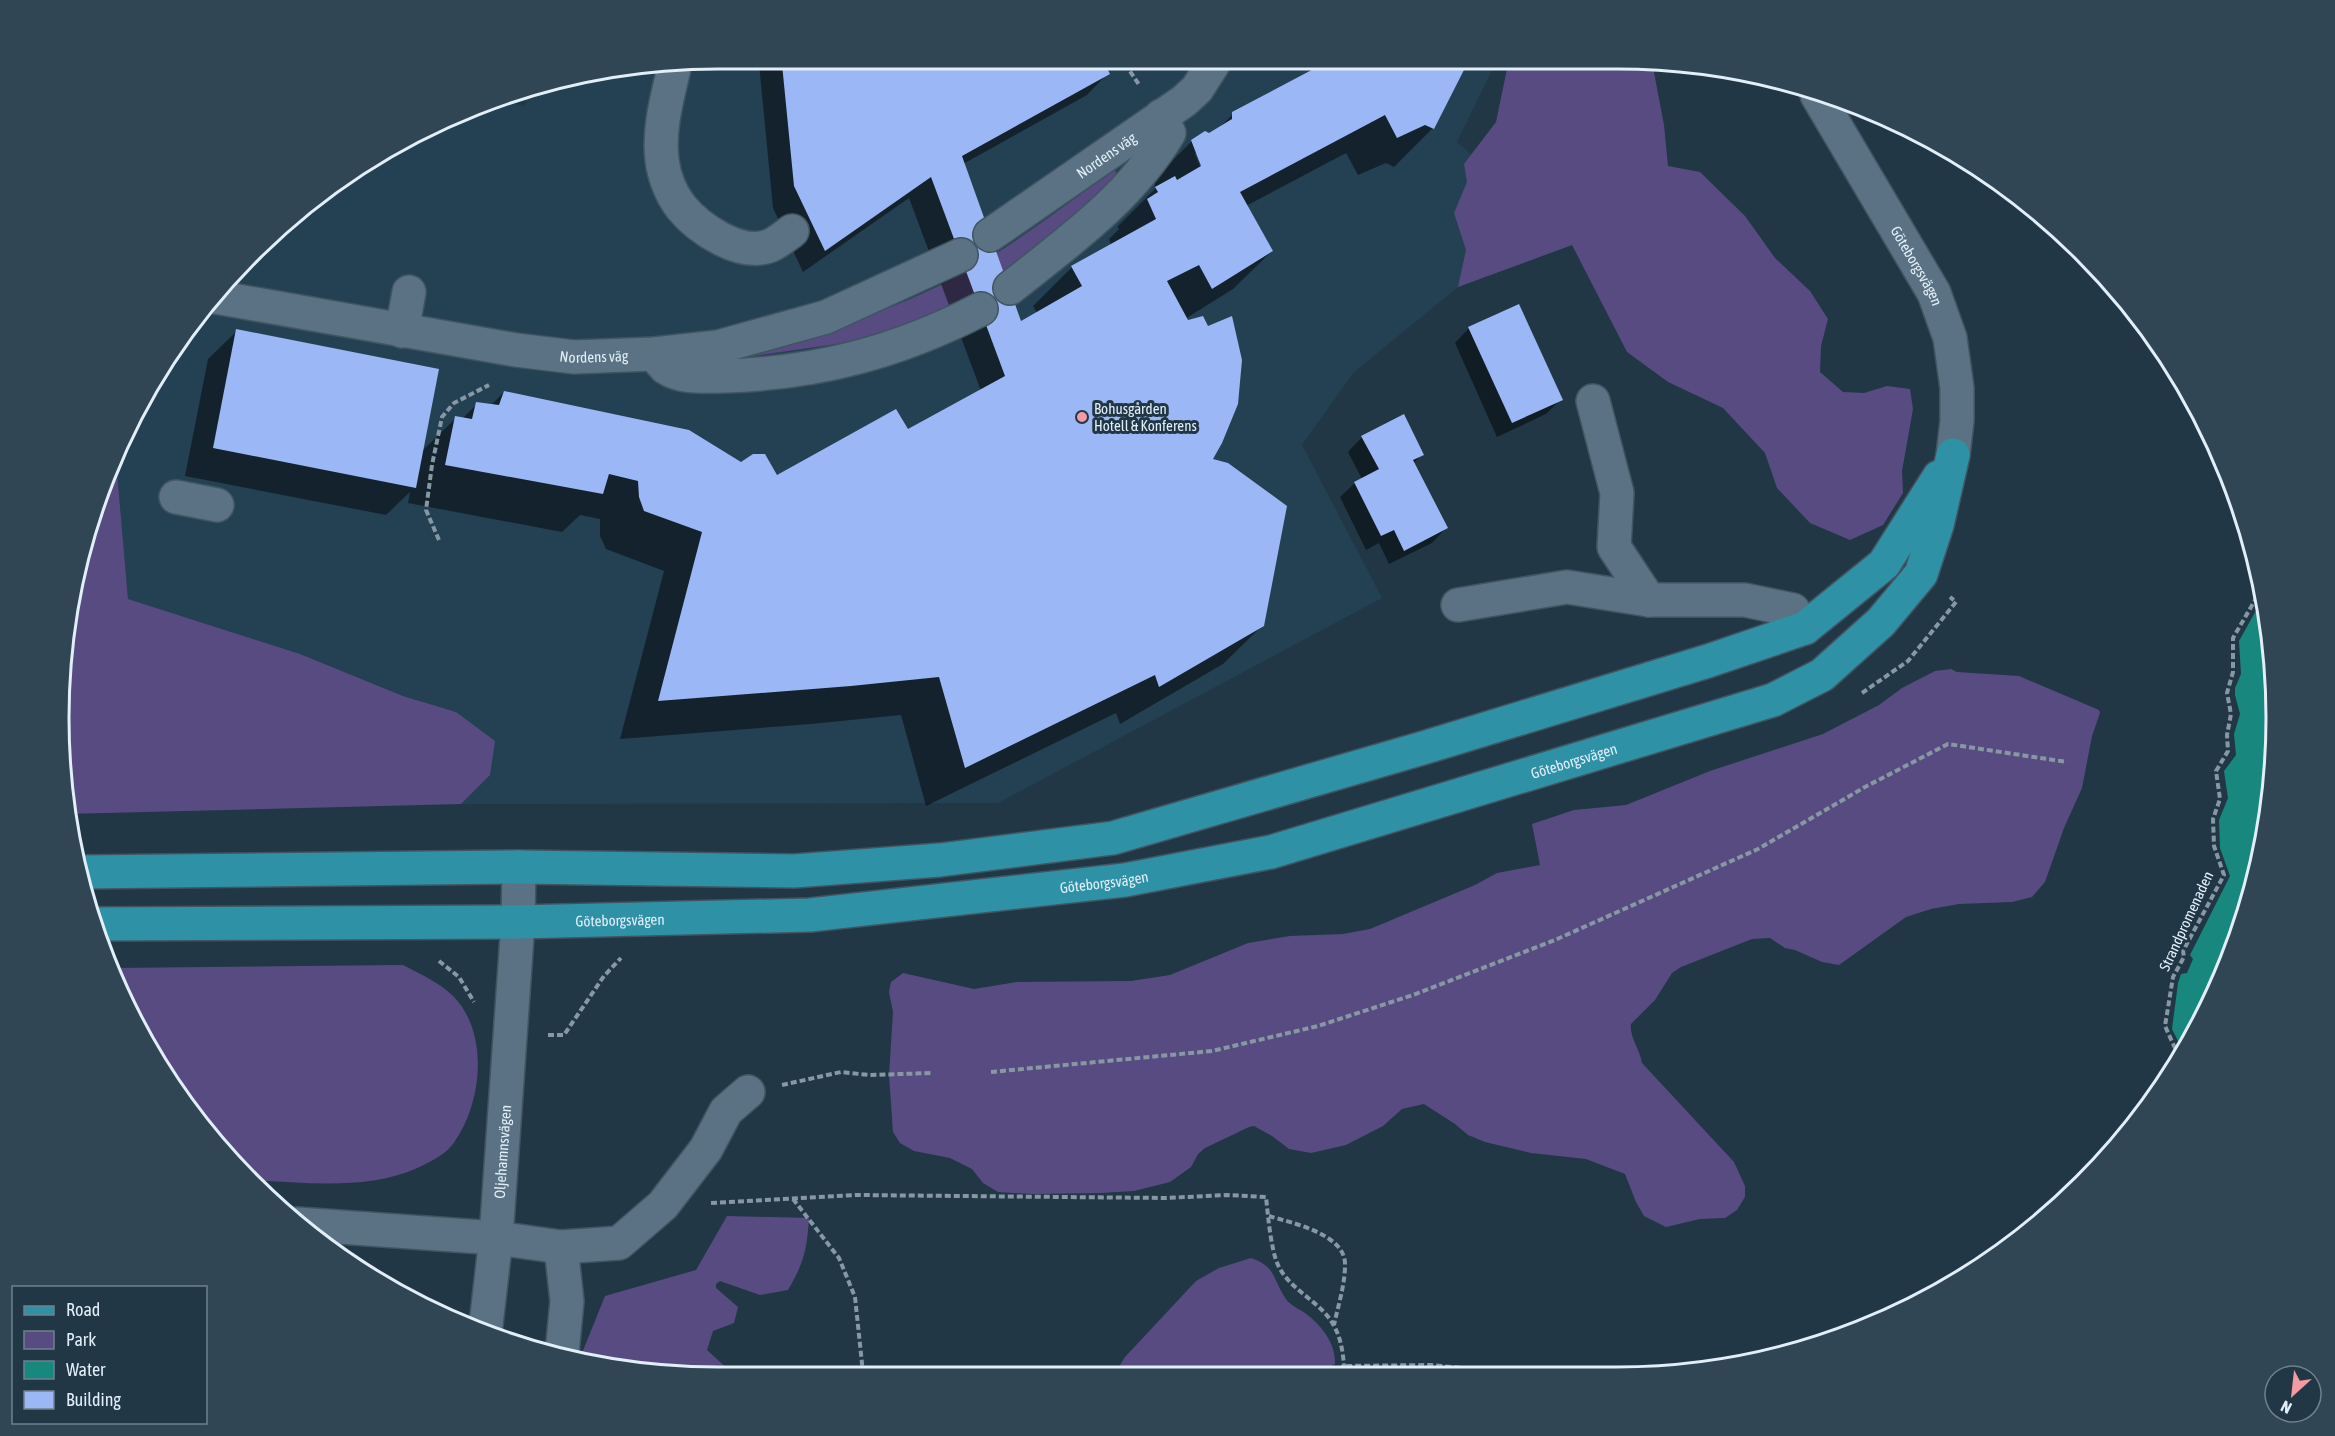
<svg xmlns="http://www.w3.org/2000/svg" width="2335" height="1436" font-family="'Asap Condensed',sans-serif">
<style>
.built{fill:#244154}
.green{fill:#584b82}
.water{fill:#18877e}
.shadow{fill:#0007;fill-rule:evenodd}
.building{fill:#9cb7f5}
.lines{fill:none;stroke-linecap:round;stroke-linejoin:round}
.minor-casing{stroke:#415461;stroke-width:36}
.major-casing{stroke:#415461;stroke-width:36}
.path{stroke:#8798a4;stroke-width:4;stroke-dasharray:6 3;stroke-linecap:butt}
.minor{stroke:#5a7283;stroke-width:33}
.major{stroke:#2f91a6;stroke-width:33}
.poi-dot{fill:#f49aa3;stroke:#213746;stroke-width:2}
.labels{text-anchor:middle;dominant-baseline:central;stroke-width:6;stroke-linejoin:round;paint-order:stroke}
.street-label{font-size:15px;fill:#e2eff9;stroke:#213746}
.poi-label{font-size:15px;fill:#e2eff9;stroke:#213746;text-anchor:start}
.rim{fill:none;stroke:#e2eff9;stroke-width:3}
</style>
<rect width="100%" height="100%" fill="#213746"/>
<!-- built -->
<path class="built" d="M632,64h863l-38,78 115,103 -114,42 -104,85 -52,73 80,153 -384,205 -537,1 29,-29 -34,-63 -53,-16 -103,-42 -172,-55 -12,-139 54,-109 81,-99 66,-57 109,-68 65,-27 34,6 4,-18z"/>
<!-- green -->
<g class="green">
<path d="M1508,64h36l2,6 6,-6h98l3,3 11,58 4,41 32,6 45,44 30,42 35,33 18,28 -7,27 -1,26 23,20 21,1 23,-7 23,3 3,20 -11,62 1,22 -20,32 -33,15 -40,-17 -33,-35 -12,-35 -42,-45 -55,-26 -41,-30 -55,-107 -114,42 8,-37 -12,-37 13,-31 -3,-18 32,-42z"/>
<path d="M1115,170l2,4 -14,16 -92,83 -72,38 -61,24 -35,8 -138,20c100,-25 202,-52 290,-109 41,-26 80,-56 120,-84z"/>
<path d="M116,460l12,139 172,55 103,42 53,16 39,29 -5,34 -29,29 -395,10 -7,-96 5,-86 29,-126z"/>
<path d="M1951,669l6,3 62,4 80,34 1,3 -8,23 -10,52 -18,40 -19,54 -13,15 -20,5 -53,2 -28,5 -25,8 -67,48 -17,-3 -27,-12 -10,-2 -15,-10 -18,1 -71,28 -9,6 -17,27 -24,24c-2,12 9,26 11,39l92,99 11,24v11l-8,13 -12,8 -25,1 -34,8 -22,-11 -8,-14 -11,-28 -39,-15 -55,-6 -46,-11 -17,-7 -13,-11 -31,-20 -22,5 -19,17 -37,19 -35,8 -22,-4 -17,-13 -18,-10 -5,1 -44,21 -7,6 -7,13 -21,15 -36,9 -33,2 -68,1 -35,-2 -15,-9 -11,-14 -22,-11 -36,-7 -14,-8 -7,-11 -4,-57 4,-63 -4,-20 2,-10 12,-9 71,16 43,-7 114,-1 39,-6 78,-32 42,-7 53,-2 27,-5 105,-44 22,-12 43,-8 -8,-41 42,-14 52,-5 84,-34 113,-37 56,-29 23,-17 33,-17z"/>
<path d="M403,965c17,9 36,17 50,31 37,37 29,109 0,148 -9,12 -25,19 -38,25 -51,22 -114,13 -167,11l-78,-95 -58,-117z"/>
<path d="M727,1216l82,2c-2,31 -5,45 -21,72l-28,5 -40,-14 -4,3v4l22,19 -4,16 -21,8 -6,19 24,22h-99l-52,-14 25,-62 91,-26z"/>
<path d="M1251,1258c26,9 21,21 35,41 4,6 13,10 19,14 16,12 31,30 30,51l-19,11 -198,-1 2,-9 5,-8 71,-76 23,-13z"/>
</g>
<!-- water -->
<path class="water" d="M2263,598l8,34 4,129 -21,127 -45,121 -26,42 -11,-22 6,-46 3,-9 6,-1 6,-14 -3,-4 40,-79 -10,-28 -1,-28 9,-22 -4,-27 12,-16 -2,-21 6,-20 -5,-19v-7l6,-14 -2,-33z"/>
<!-- shadow -->
<g class="shadow">
<path d="M759,64h344l5,9 -21,22 -124,69 57,158 17,-9 -4,-7 39,-39 39,-22 -2,-6 10,-10 -2,-2 39,-39 -3,-8 39,-39 23,-9 18,-18 93,-50 107,64 -39,39 -8,-4 -28,12 -12,-22 -100,53 26,45 -39,38 -48,30 26,141 52,165 -40,39 -103,60 -4,-11 -190,93 -25,-91 -90,9 -191,15 44,-168 -58,-22 -6,-13v-17l-20,-4 -18,17 -154,-29 2,-11 -24,23 -201,-39 23,-117 29,-28 184,121 35,-34 6,1 15,-15 14,1 13,-13 237,71 36,14 131,-46 73,-40 -72,-193 -106,74 -30,-64zM1197,152l6,21 -8,-19z"/>
<path d="M1469,328l92,71 -15,15 -49,23 -42,-94z"/>
<path d="M1362,437l60,17 -9,10 33,64 -14,15 -43,21 -10,-21 -13,7 -26,-53 15,-14 7,-4 -14,-27z"/>
</g>
<!-- building -->
<g class="building">
<path d="M782,64h323l5,10 -148,82 59,165 61,-35 -11,-20 85,-47 -9,-20 11,-7 -3,-5 20,-11 2,4 24,-14 -10,-26 14,-9 4,2 23,-14v-7l91,-48h144l-33,65 -9,-4 -28,13 -12,-23 -145,77 33,59 -61,38 -13,-24 -32,16 21,39 15,-4 5,10 24,-10 10,44 -4,44 -16,39 -9,16 15,4 59,43 -23,120 -105,61 -4,-12 -190,93 -26,-91 -88,9 -193,15 44,-169 -58,-21 -5,-14 -1,-16 -29,-7 -6,20 -158,-29 10,-49 17,3 4,-17 23,3 5,-14 185,39 52,32 12,-8h12l12,21 119,-66 12,20 97,-53 -74,-199 -106,74 -31,-65z"/>
<path d="M1519,304l44,96 -51,23 -44,-96z"/>
<path d="M236,329l203,40 -23,119 -203,-40z"/>
<path d="M1404,414l20,41 -11,5 35,68 -44,23 -10,-21 -13,6 -27,-54 25,-13 -18,-33z"/>
</g>
<g class="lines">
<!-- minor casing -->
<g class="minor-casing">
<g id="minor">
<path d="M675,64c-7,31 -17,64 -13,96 2,16 9,34 19,47 17,21 59,50 88,39 8,-3 16,-10 23,-15"/>
<path id="s1" d="M1817,95l117,198 16,45 7,50v33l-4,34"/>
<path id="s2" d="M990,235l194,-134 13,-12 16,-25"/>
<path d="M1010,288c58,-46 120,-90 159,-155l-8,-17"/>
<path id="s3" d="M215,297l301,53 58,7 80,-3 64,-7 108,-30 135,-62"/>
<path d="M402,331l7,-39"/>
<path d="M654,354c4,5 8,10 12,14 16,11 41,8 59,8 93,-3 173,-24 256,-67"/>
<path d="M1593,401l24,92 -3,54 35,53"/>
<path d="M176,497l41,8"/>
<path d="M1458,605l109,-18 82,13h96l48,10 12,18"/>
<path id="s4" d="M297,1224l199,14 22,-316 1,-55"/>
<path d="M561,1247l6,54 -5,52"/>
<path d="M485,1333l11,-95 65,9 58,-4 44,-38 43,-56 20,-38 22,-19"/>
</g>
</g>
<!-- major casing -->
<g class="major-casing">
<g id="major">
<path d="M80,872l439,-5 275,4 146,-11 173,-22 310,-90 285,-87 97,-33 79,-64 55,-87"/>
<path id="s5" d="M92,924l426,-2 292,-7 315,-35 146,-28 502,-152 49,-25 59,-53 40,-48 16,-49 16,-70"/>
</g>
</g>
<!-- path -->
<g class="path">
<path d="M1125,64l15,22"/>
<path d="M439,540l-13,-30 6,-45 10,-48 12,-14 35,-18"/>
<path d="M1862,693l46,-32 48,-59 -6,-5"/>
<path d="M439,961l20,16 15,25"/>
<path d="M548,1035h16l40,-59 17,-18"/>
<path d="M2179,1057l-14,-31 8,-49 11,-20 -1,-6 41,-76 -10,-29 -1,-27 7,-20 -4,-28 12,-20 -1,-16 4,-21 -4,-21 6,-21v-34l28,-48"/>
<path d="M991,1072l221,-21 106,-25 95,-31 142,-55 203,-91 107,-62 83,-43 119,18"/>
<path d="M782,1085l59,-13 28,3 64,-2"/>
<path d="M793,1199l46,59 16,39 8,76"/>
<path d="M711,1203l146,-8 309,3 61,-3 39,2c2,19 5,53 12,68 12,26 43,36 56,61 7,12 9,27 10,40"/>
<path d="M1269,1216c23,7 77,18 76,49 0,20 -7,41 -11,60"/>
<path d="M1331,1375l13,-9 86,-1 88,8 7,3"/>
</g>
<!-- minor -->
<use href="#minor" class="minor"/>
<!-- major -->
<use href="#major" class="major"/>
</g>
<!-- markers -->
<circle class="poi-dot" cx="1082" cy="417" r="6"/>
<g class="labels">
<!-- street labels -->
<g class="street-label">
<text stroke="none"><textPath href="#s2" startOffset="141">Nordens väg</textPath></text>
<text stroke="none"><textPath href="#s1" startOffset="198">Göteborgsvägen</textPath></text>
<text stroke="none"><textPath href="#s3" startOffset="384">Nordens väg</textPath></text>
<text stroke="none"><textPath href="#s5" startOffset="1500">Göteborgsvägen</textPath></text>
<text stroke="none"><textPath href="#s5" startOffset="1014">Göteborgsvägen</textPath></text>
<text stroke="none"><textPath href="#s5" startOffset="528">Göteborgsvägen</textPath></text>
<text transform="translate(2186 921) rotate(-65)">Strandpromenaden</text>
<text stroke="none"><textPath href="#s4" startOffset="286">Oljehamnsvägen</textPath></text>
</g>
<!-- poi labels -->
<g class="poi-label">
<text x="1094" y="408">Bohusgården<tspan x="1094" dy="17">Hotell &amp; Konferens</tspan></text>
</g>
</g>
<!-- crop -->
<path d="M0 0H2335V1436H0ZM718 69H1617A649 649 0 0 1 2266 718V718A649 649 0 0 1 1617 1367H718A649 649 0 0 1 69 718V718A649 649 0 0 1 718 69Z" fill="#304654" fill-rule="evenodd"/>
<path class="rim" d="M718 69H1617A649 649 0 0 1 2266 718V718A649 649 0 0 1 1617 1367H718A649 649 0 0 1 69 718V718A649 649 0 0 1 718 69Z"/>
<!-- legend -->
<rect x="12" y="1286" width="195" height="138" fill="#213746" stroke="#6e818e" stroke-width="1.5"/>
<rect x="24" y="1306" width="30" height="9" fill="#2f91a6" stroke="#6e818e" stroke-width="1.5"/>
<text x="66" y="1316" font-size="18" fill="#e2eff9">Road</text>
<rect x="24" y="1331" width="30" height="18" fill="#584b82" stroke="#6e818e" stroke-width="1.5"/>
<text x="66" y="1346" font-size="18" fill="#e2eff9">Park</text>
<rect x="24" y="1361" width="30" height="18" fill="#18877e" stroke="#6e818e" stroke-width="1.5"/>
<text x="66" y="1376" font-size="18" fill="#e2eff9">Water</text>
<rect x="24" y="1391" width="30" height="18" fill="#9cb7f5" stroke="#6e818e" stroke-width="1.5"/>
<text x="66" y="1406" font-size="18" fill="#e2eff9">Building</text>
<!-- north arrow -->
<g transform="translate(2293 1394) rotate(207)"><circle r="28" fill="#213746" stroke="#6e818e" stroke-width="1.5"/>
<path d="M0-4.5L10 22L0 15L-10 22Z" fill="#f49aa3"/>
<text y="-9" font-size="16" font-weight="bold" text-anchor="middle" fill="#e2eff9">N</text>
</g>
</svg>
